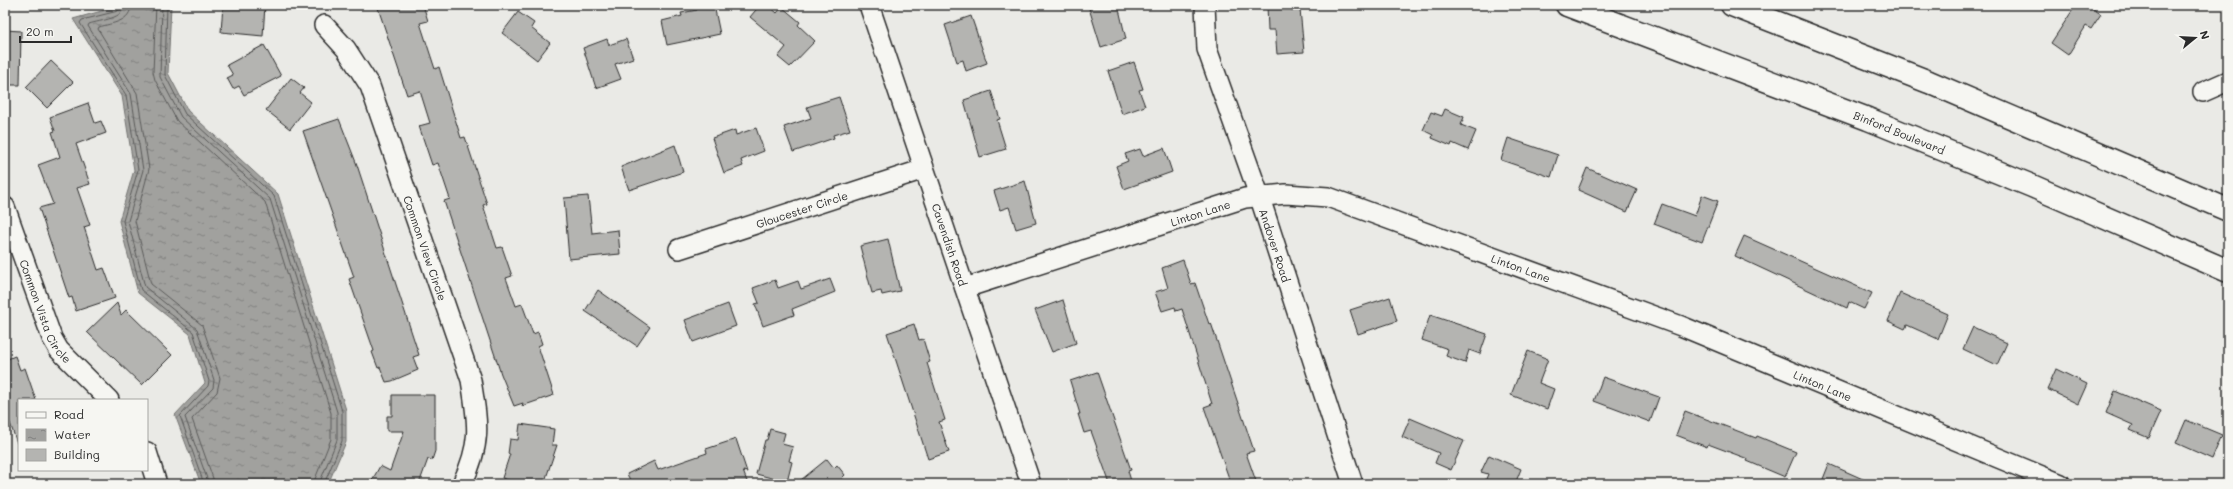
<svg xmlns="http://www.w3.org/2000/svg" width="2233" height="489" font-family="Mali,sans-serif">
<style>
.water{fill:url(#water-ripples);stroke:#727270}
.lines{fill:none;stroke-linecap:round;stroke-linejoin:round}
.shore{stroke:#5a5a59;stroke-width:1}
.building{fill:#b4b4b1;stroke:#2b2b2b}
.minor-casing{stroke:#2b2b2b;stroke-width:22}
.primary-casing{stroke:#2b2b2b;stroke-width:25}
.minor{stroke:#f6f6f2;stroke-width:19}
.primary{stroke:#f6f6f2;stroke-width:22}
.labels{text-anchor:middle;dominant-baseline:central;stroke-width:3.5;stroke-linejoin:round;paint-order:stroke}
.street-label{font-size:11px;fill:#2b2b2b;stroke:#f6f6f2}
</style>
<defs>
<pattern id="water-ripples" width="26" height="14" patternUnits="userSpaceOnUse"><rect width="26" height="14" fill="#a1a19e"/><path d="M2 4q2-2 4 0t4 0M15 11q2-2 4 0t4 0" fill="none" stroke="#838381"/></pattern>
</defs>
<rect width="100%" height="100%" fill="#eaeae6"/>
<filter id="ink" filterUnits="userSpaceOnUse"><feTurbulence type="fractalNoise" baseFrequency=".025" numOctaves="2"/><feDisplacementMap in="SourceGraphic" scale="8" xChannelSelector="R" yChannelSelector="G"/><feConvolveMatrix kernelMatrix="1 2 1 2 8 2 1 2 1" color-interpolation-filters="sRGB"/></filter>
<g filter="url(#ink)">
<!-- water -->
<path class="water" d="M123,5h48l-3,68 20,38 90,83 68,216v32l-18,42h-127l-26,-69 30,-32 -15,-49 -52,-41 -19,-72 15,-51 -12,-74 -49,-77z"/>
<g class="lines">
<!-- shore -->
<g class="shore">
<path d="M120,5l-2,6 -36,9 -2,3 46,72 12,75 -15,51 18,69 52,42 16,49 -1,5 -28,30 24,68"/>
<path d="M125,5c-1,14 -24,15 -36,19l-1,2 43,68 12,76 -15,51 17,66 52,42 17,51 -1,8 -28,29 24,67"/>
<path d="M131,5c0,17 -19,18 -32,22l-1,2 39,64 12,76 -14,52 16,63 51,41 18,53 -3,14 -25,27 23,65"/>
<path d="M156,5l-3,67 2,8 22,41 88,81 66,211v26l-18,45"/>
<path d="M162,5l-2,72 21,40 89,82 67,213v28l-18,44"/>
<path d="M167,5l-2,70 20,39 89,82 68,215v30l-18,43"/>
</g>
</g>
<!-- building -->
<g class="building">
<path d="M223,5h42l-2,31 -42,-4z"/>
<path d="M377,5h46l5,16 -8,2 15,46 4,-2 22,71 4,-1 22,67 -4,1 14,43 5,-1 10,29 -6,2 10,28 6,-2 11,30 5,-2 4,12 -4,2 16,49 -32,11 1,-3 -9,3 -13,-32 -57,-173 6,-2 -12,-36 -6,2 -13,-39 11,-3 -10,-32 -13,4z"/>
<path d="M696,5h18l6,29 -53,11 -5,-24 20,-5 -1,-3 16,-3z"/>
<path d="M760,5h8l9,8 5,-6 18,15 -2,3 17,16 -25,26 -12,-10 8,-10 -36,-30z"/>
<path d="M1088,5h30l8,34 -25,8z"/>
<path d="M1267,5h24v5l9,-1 4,43 -27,2 -2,-24h-7z"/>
<path d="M2076,5h11l14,9 -10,15 -5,-3 -18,29 -17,-12z"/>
<path d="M518,12l16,11 -3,5 19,15 -13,17 -35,-27z"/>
<path d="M971,16l16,47 -21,8 -3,-11 -6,2 -12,-37z"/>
<path d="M5,30l16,1 -1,54h-15z"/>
<path d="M607,39l2,6 17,-6 7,19 -18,6 6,15 -25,9 -13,-40z"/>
<path d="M264,45l17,31 -37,19 -5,-9 -6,3 -6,-11 6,-3 -6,-10z"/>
<path d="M51,61l22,21 -26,26 -21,-21z"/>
<path d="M1134,62l9,27 -4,1 6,16 -23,8 -14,-43z"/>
<path d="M291,78l13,10 -4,5 11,9 -21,27 -24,-19z"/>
<path d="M991,91l9,28 -3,1 9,29 -26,8 -16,-57z"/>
<path d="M839,97l11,33 -17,5 1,3 -41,14 -9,-25 27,-9 -4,-11z"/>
<path d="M88,103l7,20 6,-2 5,12 -30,11 14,40 -13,4 13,37 -6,2 14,43 6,-2 11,30 -39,13 -4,-14 -3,1 -30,-90 14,-4 -15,-39 22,-8 -8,-25 3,-1 -5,-14z"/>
<path d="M1445,109l19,8 -3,8 15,6 -8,19 -16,-7 -1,3 -19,-8 1,-3 -10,-5 8,-18 11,4z"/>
<path d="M339,119l18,46 62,190 -6,2 5,13 -26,11 -6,1 -6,-15 -2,1 -6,-16 2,-1 -25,-72 5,-2 -51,-146z"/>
<path d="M756,128l8,23 -23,9 2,6 -19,7 -12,-35 23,-8 1,5z"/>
<path d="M1508,138l50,17 -7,22 -50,-17z"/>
<path d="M675,145l8,27 -54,18 -8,-23z"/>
<path d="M1164,148l8,24 -48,17 -8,-23 12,-5 -3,-7 15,-5 3,7z"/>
<path d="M1587,168l50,22 -10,22 -49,-22z"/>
<path d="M1025,181l11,42 -20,6 -7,-22 -9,3 -6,-19z"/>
<path d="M1702,195l16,6 -16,41 -48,-18 8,-20 33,12z"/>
<path d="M588,196l4,37 26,-3 2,24 -51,5 -5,-61z"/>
<path d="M1744,236l128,57 -8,16 -15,-7 -2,6 -112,-52z"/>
<path d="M888,239l12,52 -18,4 -1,-4 -9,2 -12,-47z"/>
<path d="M1183,260l8,24 4,-1 14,41 2,-1 43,128 -8,2 11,31h-26l-27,-77 8,-3 -30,-95 -6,2 -1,-4 -13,4 -7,-19 13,-4 -6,-20z"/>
<path d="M830,279l5,13 -43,17 2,6 -31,11 -8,-22 4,-1 -6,-15 22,-8 3,8 20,-7 3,8z"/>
<path d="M598,290l52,37 -13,19 -52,-35z"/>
<path d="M1900,293l48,21 -10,25 -31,-14 -2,4 -17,-8z"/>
<path d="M1390,297l7,24 -39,13 -8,-24z"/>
<path d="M1063,300l13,43 -24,9 -17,-42z"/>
<path d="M117,303l4,12 5,-5 46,45 -30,30 -55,-53z"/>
<path d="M728,304l8,22 -43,16 -8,-22z"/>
<path d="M1430,315l57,19 -7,20 -11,-4 -4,13 -19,-7 2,-7 -26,-9z"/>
<path d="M914,324l5,16 4,-1 7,23 -3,1 18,57 -6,2 10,30 -21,7 -41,-126z"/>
<path d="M1973,327l34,16 -10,22 -34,-16z"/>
<path d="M1528,351l20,8 -9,24 15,6 -7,20 -36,-14z"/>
<path d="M15,356l5,14 5,-2 11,32h-17v43h-2l-12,-34v-49z"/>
<path d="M2056,369l31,15 -9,20 -31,-15z"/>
<path d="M1097,372l34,98 -3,1 4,13h-22l-19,-53 -7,2 -6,-19h2l-10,-33z"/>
<path d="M1603,377l56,20 -9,25 -56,-21z"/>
<path d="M2115,391l46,20 -12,27 -19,-8 3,-5 -27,-12z"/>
<path d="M392,395h43v56l-3,9 -4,-1 -9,25h-49l10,-18 10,5 14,-40h-17v-15h5z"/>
<path d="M1685,411l71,27 1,-2 39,16 -11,25 -38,-16 1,-2 -40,-15 -1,3 -31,-12z"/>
<path d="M1410,418l54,23 -13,29 -16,-7 4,-10 -37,-16z"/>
<path d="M2186,420l36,15 -10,24 -36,-16z"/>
<path d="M520,424l34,5 -2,16h5l-13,39h-24l-18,-6 8,-24h-2l2,-15 8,1z"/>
<path d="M770,429l15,4 -3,11 11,3 -4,14 3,1 -5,20 -31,-8 9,-34h2z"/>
<path d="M736,439l11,33 -4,-1 5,13h-123v-2l5,-2 -3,-6 27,-13 4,9 49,-17 -1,-4z"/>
<path d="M1489,455l32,14 -6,15h-31l4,-10 -7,-2z"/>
<path d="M827,459l7,9 3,-3 8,10 -3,3 4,6h-50z"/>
<path d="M1829,464l45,20h-53z"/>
</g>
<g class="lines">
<!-- minor casing -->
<g class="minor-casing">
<g id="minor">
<path id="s1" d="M869,5l162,479"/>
<path id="s2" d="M1205,5l2,44 52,146 94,289"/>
<path id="s3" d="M324,25l22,24 24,37 101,294c7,44 11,62 -9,104"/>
<path d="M2203,92l25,-11"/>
<path id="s4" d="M5,207l47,131 7,12 50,50"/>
<path id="s5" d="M679,249l245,-80"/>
<path id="s6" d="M965,288l280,-90 41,-4 42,3 353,129 380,158"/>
<path d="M147,452l10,32"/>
</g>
</g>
<!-- primary casing -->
<g class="primary-casing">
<g id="primary">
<path id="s7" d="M1567,5l301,114 164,67 196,85"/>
<path d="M1732,5l197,77 299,128"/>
</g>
</g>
<!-- minor -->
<use href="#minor" class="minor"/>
<!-- primary -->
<use href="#primary" class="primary"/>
</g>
</g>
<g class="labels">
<!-- street labels -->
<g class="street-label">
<text stroke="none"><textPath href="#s7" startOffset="356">Binford Boulevard</textPath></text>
<text stroke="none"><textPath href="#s5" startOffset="129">Gloucester Circle</textPath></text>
<text stroke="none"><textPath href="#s6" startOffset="247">Linton Lane</textPath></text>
<text stroke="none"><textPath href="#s1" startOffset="253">Cavendish Road</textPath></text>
<text stroke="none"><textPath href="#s2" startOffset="252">Andover Road</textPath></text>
<text stroke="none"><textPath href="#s3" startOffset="248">Common View Circle</textPath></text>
<text stroke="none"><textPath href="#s6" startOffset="583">Linton Lane</textPath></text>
<text stroke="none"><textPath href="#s4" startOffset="112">Common Vista Circle</textPath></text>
<text stroke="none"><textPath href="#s6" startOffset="907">Linton Lane</textPath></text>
</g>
</g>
<!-- margin -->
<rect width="2233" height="489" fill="none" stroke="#f6f6f2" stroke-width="20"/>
<rect x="10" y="10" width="2213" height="469" fill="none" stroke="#2b2b2b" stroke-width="1.5" filter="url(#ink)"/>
<!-- legend -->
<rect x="18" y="399" width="130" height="72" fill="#f6f6f2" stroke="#a5a5a2"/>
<rect x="26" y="412" width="20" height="6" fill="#f6f6f2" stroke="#a5a5a2"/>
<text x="54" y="419" font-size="12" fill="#2b2b2b">Road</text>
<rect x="26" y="429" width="20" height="12" fill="url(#water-ripples)" stroke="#a5a5a2"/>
<text x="54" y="439" font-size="12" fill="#2b2b2b">Water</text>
<rect x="26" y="449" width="20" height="12" fill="#b4b4b1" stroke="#a5a5a2"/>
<text x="54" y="459" font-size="12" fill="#2b2b2b">Building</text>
<!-- north arrow -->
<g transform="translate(2195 38) rotate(72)" stroke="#f6f6f2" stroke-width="3" paint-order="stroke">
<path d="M0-3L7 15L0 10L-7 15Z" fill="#2b2b2b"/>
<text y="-6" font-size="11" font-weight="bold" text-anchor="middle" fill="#2b2b2b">N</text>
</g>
<!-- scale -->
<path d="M20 36v6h51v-6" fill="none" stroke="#2b2b2b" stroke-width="2"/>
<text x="26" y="36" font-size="12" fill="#2b2b2b" stroke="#f6f6f2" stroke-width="3" paint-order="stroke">20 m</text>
</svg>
